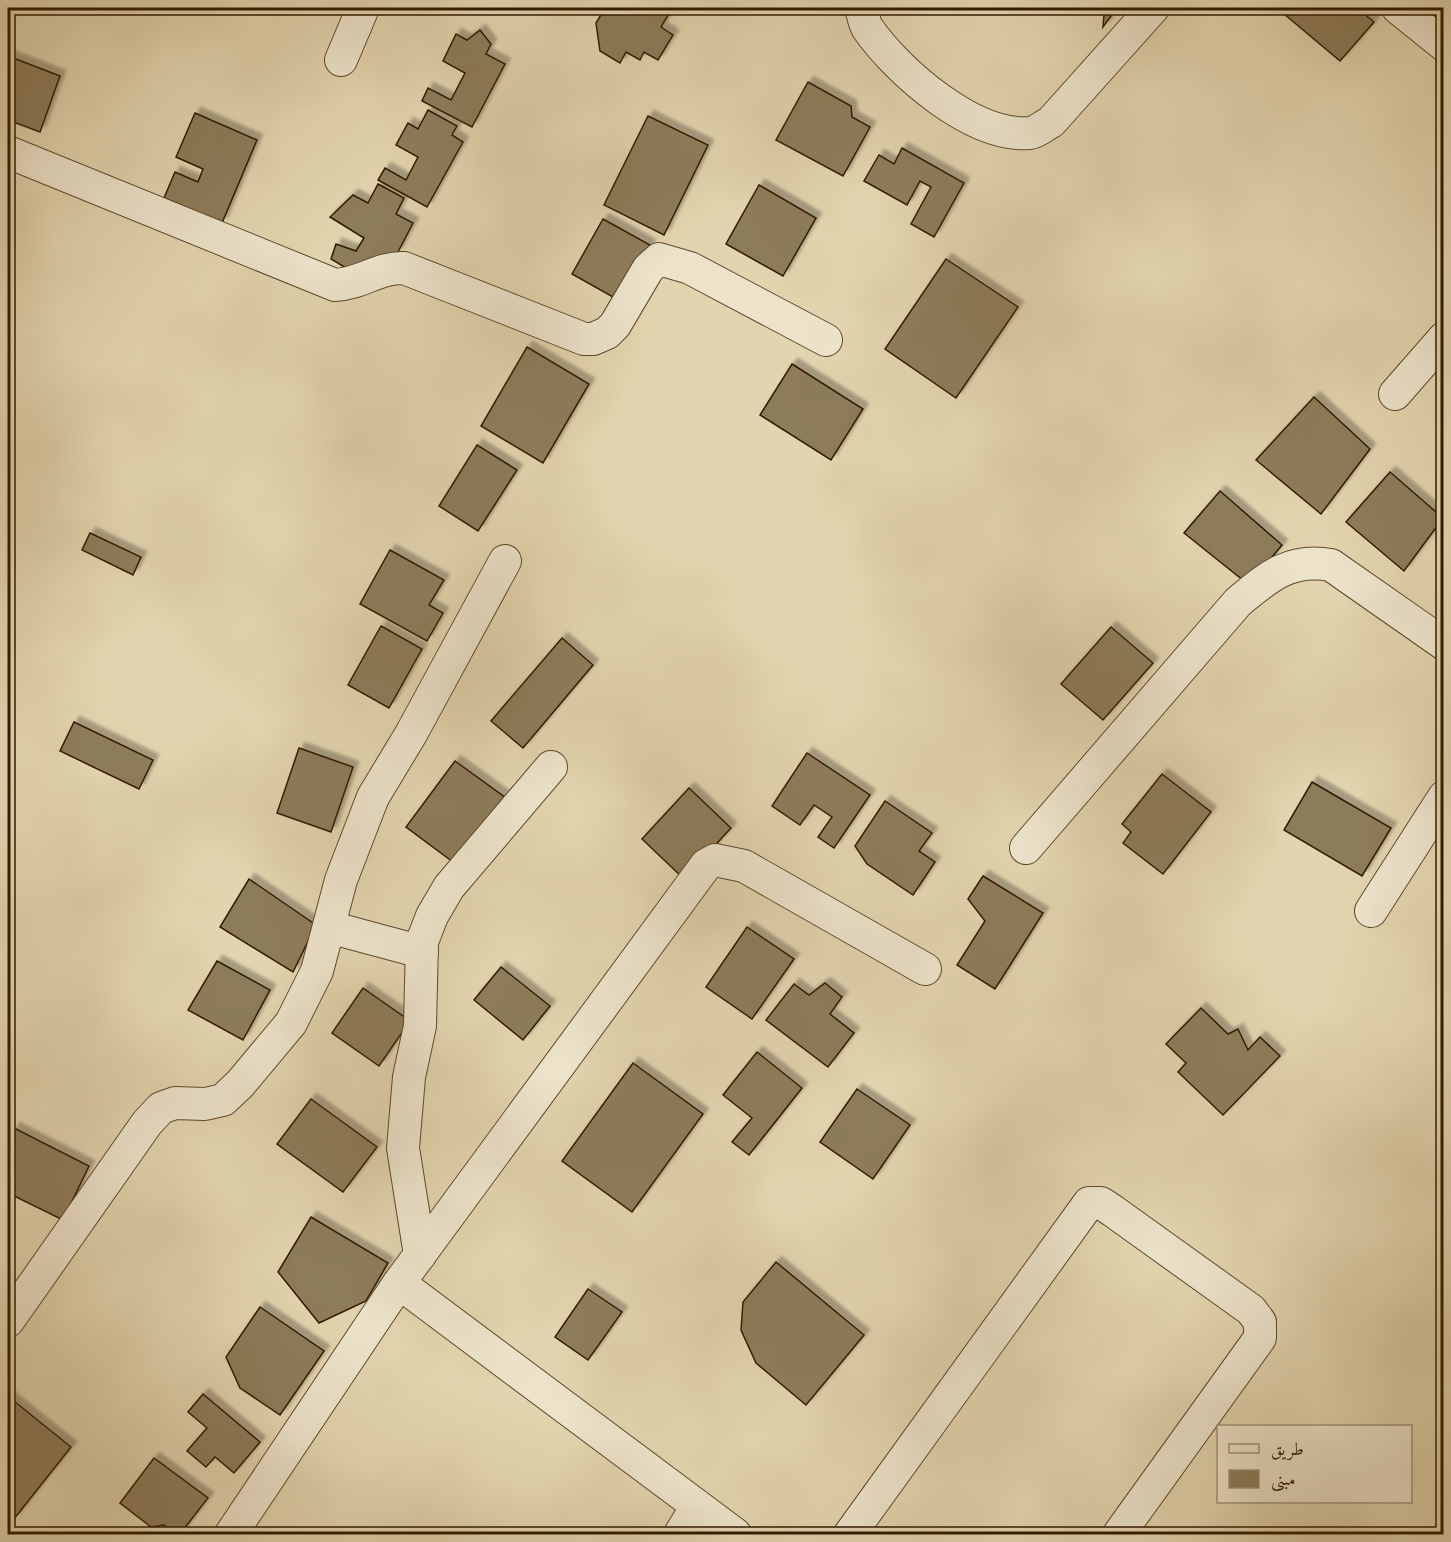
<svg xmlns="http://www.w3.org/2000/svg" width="1451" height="1542" font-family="'Gentium Book Plus',Amiri,serif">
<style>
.building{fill:#8d7b5a;stroke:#311b00;stroke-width:1.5;filter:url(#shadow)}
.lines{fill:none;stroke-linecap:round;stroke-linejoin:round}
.street-casing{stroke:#5d492c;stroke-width:34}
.street{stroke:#ece3ca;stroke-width:32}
</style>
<defs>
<filter id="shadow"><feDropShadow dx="5.5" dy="-5.5" stdDeviation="1.5" flood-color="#0004"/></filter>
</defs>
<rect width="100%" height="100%" fill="#e2d4ae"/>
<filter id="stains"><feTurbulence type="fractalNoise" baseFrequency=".00333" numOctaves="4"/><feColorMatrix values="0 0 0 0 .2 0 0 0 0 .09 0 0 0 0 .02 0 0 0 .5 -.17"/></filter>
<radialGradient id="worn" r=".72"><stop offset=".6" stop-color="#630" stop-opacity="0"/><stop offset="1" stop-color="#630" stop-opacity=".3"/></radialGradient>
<!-- building -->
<g class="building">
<path d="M605,8h61l5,2 -10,17 12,8 -15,25 -14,-8 -4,8 -14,-8 -6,11 -20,-12 -4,-28z"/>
<path d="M1094,8h23l-14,19 1,-13z"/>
<path d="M1277,8h80l17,14 -34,39z"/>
<path d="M480,30l11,14 -5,10 19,10 -33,63 -50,-26 6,-13 23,12 14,-27 -22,-12 13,-27 11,6z"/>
<path d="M8,56l52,20 -20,56 -32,-12z"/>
<path d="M808,82l43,24 1,11 18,10 -27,49 -67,-36z"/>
<path d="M428,110l29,16 -5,9 11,7 -36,65 -49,-27 7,-12 21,12 12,-23 -22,-12 12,-22 10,6z"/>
<path d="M195,113l62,27 -35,83 -58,-25 11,-26 23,10 5,-13 -27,-12z"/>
<path d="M648,116l60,29 -44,90 -60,-30z"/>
<path d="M902,148l62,35 -30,54 -23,-13 20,-37 -11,-6 -13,24 -43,-24 15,-26 15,9z"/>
<path d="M378,184l26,14 -8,16 17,9 -15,29 -44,21 -23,-14 5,-15 20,7 8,-13 -34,-21 23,-22 15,8z"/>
<path d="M759,185l57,33 -33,58 -57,-32z"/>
<path d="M603,219l47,26 -30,56 -48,-27z"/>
<path d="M946,259l72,48 -62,91 -71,-49z"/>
<path d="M527,347l62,37 -46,79 -62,-37z"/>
<path d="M792,364l71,45 -32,51 -71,-45z"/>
<path d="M1314,397l56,52 -49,65 -65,-54z"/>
<path d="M477,445l40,25 -39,61 -39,-25z"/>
<path d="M1390,472l53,46 -39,53 -58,-49z"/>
<path d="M1220,491l62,54 -33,40 -65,-52z"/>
<path d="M90,533l51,24 -8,18 -51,-25z"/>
<path d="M390,550l54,30 -15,25 14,8 -16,28 -67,-37z"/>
<path d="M381,626l41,23 -33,59 -41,-23z"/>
<path d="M1111,627l42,36 -50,57 -42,-36z"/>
<path d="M562,638l31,27 -70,83 -32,-27z"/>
<path d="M74,722l79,38 -14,29 -79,-38z"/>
<path d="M299,748l54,19 -22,65 -54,-19z"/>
<path d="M807,753l63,42 -36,53 -16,-11 14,-20 -18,-12 -14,20 -28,-19z"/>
<path d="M455,761l51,37 -49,67 -51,-38z"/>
<path d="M1162,774l49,38 -48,62 -40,-31 8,-11 -9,-8z"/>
<path d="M1312,782l79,46 -29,48 -78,-46z"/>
<path d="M689,788l42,40 -47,51 -42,-40z"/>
<path d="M885,801l47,32 -13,18 16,11 -22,33 -46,-31 -12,-18z"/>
<path d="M983,876l60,37 -48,76 -38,-24 28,-44 -17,-22z"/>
<path d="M249,879l67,46 -23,47 -73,-45z"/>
<path d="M747,927l47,32 -42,60 -46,-32z"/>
<path d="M217,961l53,29 -27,50 -55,-30z"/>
<path d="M501,967l49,39 -27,34 -49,-40z"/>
<path d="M825,983l17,14 -12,17 24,19 -26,34 -62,-47 28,-36 15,11z"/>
<path d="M363,988l47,33 -31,45 -47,-33z"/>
<path d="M1201,1008l27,26 10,-5 10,21 12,-13 20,19 -57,59 -45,-43 8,-9 -20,-19z"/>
<path d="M757,1052l45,36 -53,67 -17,-13 20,-24 -29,-23z"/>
<path d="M633,1063l70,51 -71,98 -70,-51z"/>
<path d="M857,1089l53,36 -37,54 -53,-37z"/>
<path d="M311,1099l66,48 -34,45 -66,-48z"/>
<path d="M14,1128l75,38 -26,54 -55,-27v-52z"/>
<path d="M311,1217l77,46 -22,38 -47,22 -41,-51z"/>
<path d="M776,1262l88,73 -58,70 -50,-42 -15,-33 2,-28z"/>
<path d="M588,1289l34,23 -34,48 -33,-23z"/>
<path d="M260,1307l64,44 -44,64 -40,-27 -14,-31z"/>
<path d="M203,1394l57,48 -26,31 -19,-16 -9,10 -19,-16 20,-23 -19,-16z"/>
<path d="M9,1397l62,50 -57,72 -6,-5z"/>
<path d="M154,1458l54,40 -28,36h-3l-13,-9 -13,2 -31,-24z"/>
</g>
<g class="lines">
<!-- street casing -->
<g class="street-casing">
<g id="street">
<path d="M861,8c2,6 3,15 7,21 31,44 106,109 162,104 7,-1 15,-8 21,-11l102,-114"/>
<path d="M1398,8l46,37"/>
<path d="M341,60l22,-52"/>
<path d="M8,152l327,133c26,-1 44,-18 69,-17l180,71h9l14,-6 8,-8 33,-56 11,-10 31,9 136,72"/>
<path d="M1395,394l49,-56"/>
<path d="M1026,848l212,-246c30,-25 51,-44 93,-37l113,79"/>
<path d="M1371,911l73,-114"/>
<path d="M329,927l93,25"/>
<path d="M420,1255l-17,-107 6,-71 11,-51 2,-84 10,-26 17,-29 102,-120"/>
<path d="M399,1283l336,251"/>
<path d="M8,1321l139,-198 14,-15 14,-5 30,1 18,-4 17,-16 51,-61 26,-52 24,-91 32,-83 38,-63 94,-173"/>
<path d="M231,1534l168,-251 307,-418 9,-5 29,6 181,103"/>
<path d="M680,1534l17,-28"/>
<path d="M850,1534l239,-331h12l12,8 138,99 9,12v16l-141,196"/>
</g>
</g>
<!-- street -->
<use href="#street" class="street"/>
</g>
<!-- margin -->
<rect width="1451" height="1542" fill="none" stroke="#e2d4ae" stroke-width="30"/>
<rect x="9" y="9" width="1433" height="1524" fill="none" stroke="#311b00" stroke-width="3"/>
<rect x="15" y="15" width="1421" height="1512" fill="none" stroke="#311b00" stroke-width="1.5"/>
<!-- legend -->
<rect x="1217" y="1425" width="195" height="78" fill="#ece3ca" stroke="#a19379" stroke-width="1.5"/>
<rect x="1229" y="1444" width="30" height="9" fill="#ece3ca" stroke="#a19379" stroke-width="1.5"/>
<text x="1271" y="1455" font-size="18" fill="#311b00">طريق</text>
<rect x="1229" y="1470" width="30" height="18" fill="#8d7b5a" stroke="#a19379" stroke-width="1.5"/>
<text x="1271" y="1485" font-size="18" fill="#311b00">مبنى</text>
<rect width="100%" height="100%" filter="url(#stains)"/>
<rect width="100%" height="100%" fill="url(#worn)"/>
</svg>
